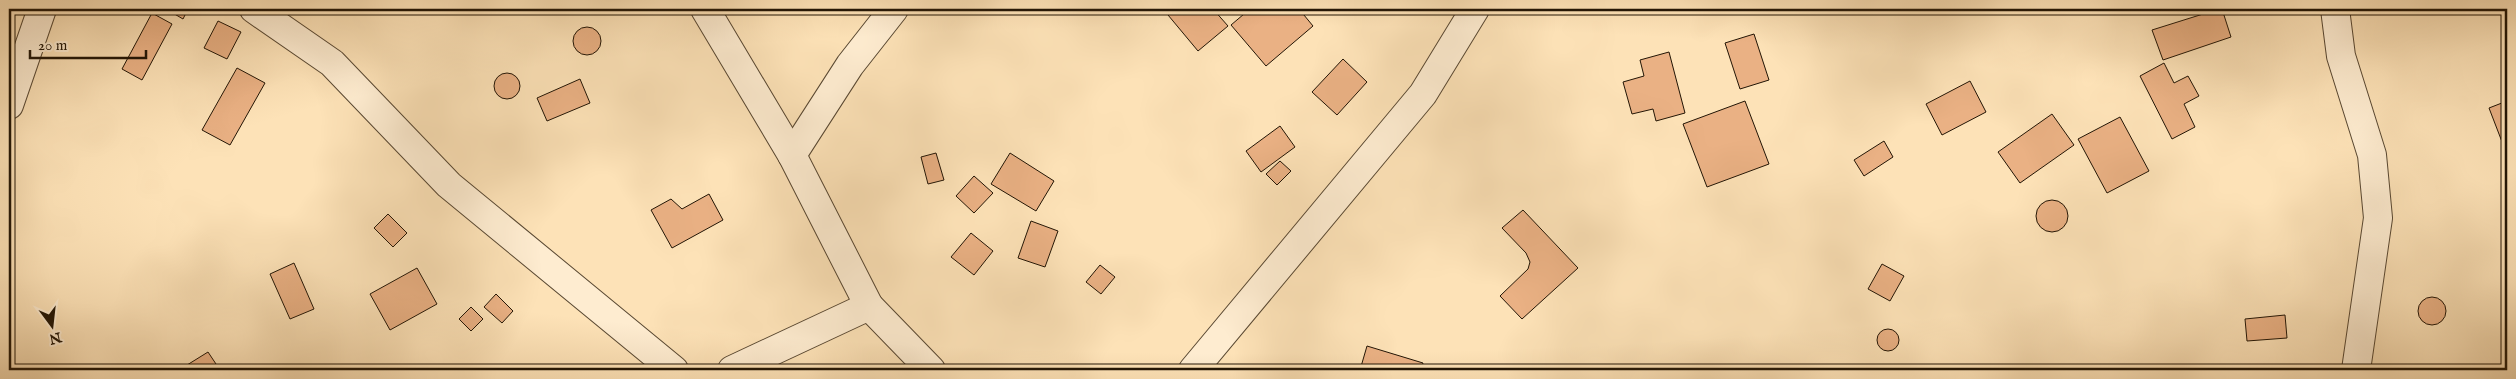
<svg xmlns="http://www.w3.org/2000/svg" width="2516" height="379" font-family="'IM FELL English',serif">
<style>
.building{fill:#eab184;stroke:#221505}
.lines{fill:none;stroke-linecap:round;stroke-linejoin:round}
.street-casing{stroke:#594832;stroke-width:30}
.street{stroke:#feecd0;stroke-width:28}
</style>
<rect width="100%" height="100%" fill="#fde2b7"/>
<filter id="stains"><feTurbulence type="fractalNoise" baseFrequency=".004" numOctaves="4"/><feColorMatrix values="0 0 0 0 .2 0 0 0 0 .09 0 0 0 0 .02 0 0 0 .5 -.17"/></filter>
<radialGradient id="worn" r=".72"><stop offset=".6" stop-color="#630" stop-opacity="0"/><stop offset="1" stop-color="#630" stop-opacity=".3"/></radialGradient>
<!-- building -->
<g class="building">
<path d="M166,9h22l-5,10z"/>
<path d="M1163,9h50l15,17 -30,25z"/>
<path d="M1240,9h59l14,17 -47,40 -35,-41 13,-11z"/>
<path d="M2219,9h3l9,28 -68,23 -11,-30z"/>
<path d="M152,13l20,11 -30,56 -20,-11z"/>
<path d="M218,21l23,11 -14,27 -23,-11z"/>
<circle cx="587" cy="41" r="14"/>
<path d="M1754,34l15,46 -29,9 -15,-46z"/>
<path d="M1669,52l16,61 -29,8 -3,-12 -21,5 -9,-32 21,-6 -4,-16z"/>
<path d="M1343,59l24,23 -30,33 -25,-23z"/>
<path d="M2164,63l10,20 14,-7 11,20 -15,8 11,23 -23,12 -32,-63z"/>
<path d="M237,68l28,15 -35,62 -28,-15z"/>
<circle cx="507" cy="86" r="13"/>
<path d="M580,79l10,24 -43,18 -10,-23z"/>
<path d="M1970,81l16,31 -44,23 -16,-31z"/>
<path d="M1745,101l24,63 -62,23 -24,-63z"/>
<path d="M2507,101v45l-3,1 -15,-39z"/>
<path d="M2052,114l22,31 -54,38 -22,-31z"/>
<path d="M2120,117l29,54 -42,22 -29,-54z"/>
<path d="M1280,126l15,21 -34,25 -15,-21z"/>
<path d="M1884,141l9,16 -29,19 -10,-16z"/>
<path d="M936,153l8,27 -16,4 -7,-27z"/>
<path d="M1010,153l44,28 -18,30 -45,-27z"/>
<path d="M1280,161l11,10 -14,14 -11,-11z"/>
<path d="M974,176l19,17 -19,20 -18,-17z"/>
<path d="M709,194l14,26 -51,28 -21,-38 20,-11 11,10z"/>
<circle cx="2052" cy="216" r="16"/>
<path d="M1523,210l55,58 -56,51 -22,-23 28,-27 2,-7 -4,-9 -24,-25z"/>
<path d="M388,214l19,19 -14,14 -19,-19z"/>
<path d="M1031,221l27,10 -13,36 -27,-9z"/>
<path d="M971,233l22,18 -19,24 -23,-18z"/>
<path d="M294,263l20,46 -24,10 -20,-45z"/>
<path d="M1882,264l22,12 -14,25 -22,-12z"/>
<path d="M1100,265l15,12 -14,17 -15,-12z"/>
<path d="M417,268l20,36 -47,26 -20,-36z"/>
<path d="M496,294l17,17 -11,12 -18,-16z"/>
<circle cx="2432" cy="311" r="14"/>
<path d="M471,307l12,12 -12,12 -12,-12z"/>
<path d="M2285,315l2,23 -40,3 -2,-22z"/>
<circle cx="1888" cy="340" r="11"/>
<path d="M1367,346l56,17 -2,7h-61z"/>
<path d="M208,352l12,18h-41z"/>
</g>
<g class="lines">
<!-- street casing -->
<g class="street-casing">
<g id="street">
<path d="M254,9l78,54 117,122 225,185"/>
<path d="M705,9l87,146 77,151"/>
<path d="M2335,9l6,47 31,99 6,63 -22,152"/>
<path d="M9,105l33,-96"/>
<path d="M792,155l58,-90 44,-56"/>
<path d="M732,370l137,-64 62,64"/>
<path d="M1193,370l230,-276 52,-85"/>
</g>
</g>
<!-- street -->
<use href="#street" class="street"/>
</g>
<!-- margin -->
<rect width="2516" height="379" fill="none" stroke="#fde2b7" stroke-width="30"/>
<rect x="10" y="10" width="2496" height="359" fill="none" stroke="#221505" stroke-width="2.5"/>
<rect x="15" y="15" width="2486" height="349" fill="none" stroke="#221505"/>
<!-- north arrow -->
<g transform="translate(52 326) rotate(165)" stroke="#feecd0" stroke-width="4" paint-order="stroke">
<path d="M0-4L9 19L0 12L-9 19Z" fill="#221505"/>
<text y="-8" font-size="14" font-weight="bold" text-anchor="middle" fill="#221505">N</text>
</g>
<!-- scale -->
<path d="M30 50v8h116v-8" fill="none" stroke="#221505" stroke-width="2.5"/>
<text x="38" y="50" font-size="15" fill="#221505" stroke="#feecd0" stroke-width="4" paint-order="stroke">20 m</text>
<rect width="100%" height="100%" filter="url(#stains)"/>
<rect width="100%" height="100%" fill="url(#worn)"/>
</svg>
